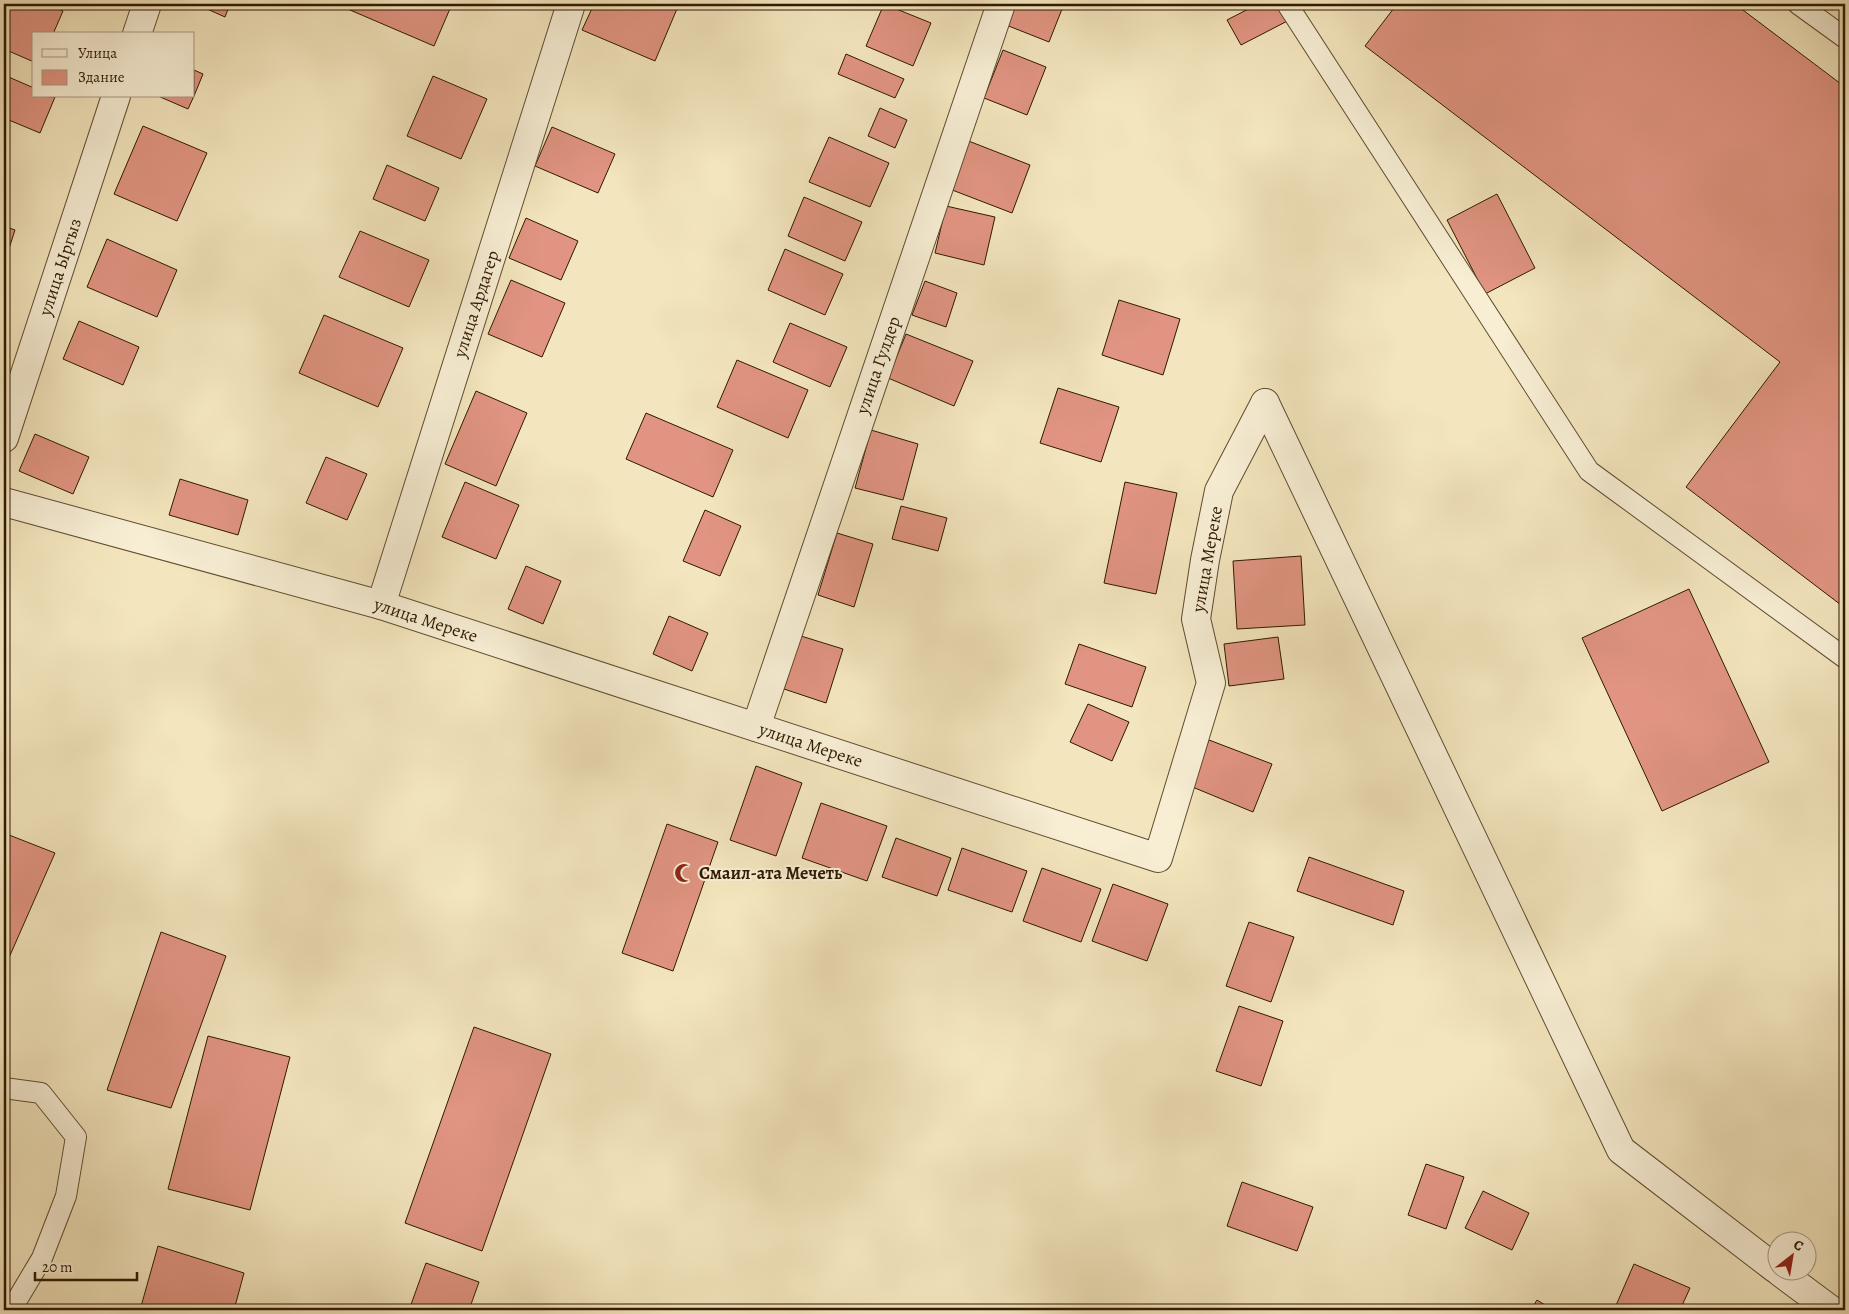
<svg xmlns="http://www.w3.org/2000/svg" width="1849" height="1314" font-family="Alegreya,serif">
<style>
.building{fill:#e09481;stroke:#2f1900}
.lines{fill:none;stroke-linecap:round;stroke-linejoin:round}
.lane-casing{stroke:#604c2f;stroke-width:22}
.street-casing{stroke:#604c2f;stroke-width:30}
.lane{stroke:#f7eed4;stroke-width:20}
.street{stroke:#f7eed4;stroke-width:28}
.labels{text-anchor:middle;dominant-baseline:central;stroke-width:4;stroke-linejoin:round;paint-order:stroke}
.street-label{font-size:18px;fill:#2f1900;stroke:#f7eed4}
.poi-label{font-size:18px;font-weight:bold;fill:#2f1900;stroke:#f7eed4;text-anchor:start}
</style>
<rect width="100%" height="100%" fill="#f3e5bd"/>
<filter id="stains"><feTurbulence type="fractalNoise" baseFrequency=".004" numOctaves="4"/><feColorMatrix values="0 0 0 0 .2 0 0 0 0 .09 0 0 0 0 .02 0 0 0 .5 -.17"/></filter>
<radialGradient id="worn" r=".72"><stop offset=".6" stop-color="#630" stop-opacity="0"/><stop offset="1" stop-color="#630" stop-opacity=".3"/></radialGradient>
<!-- building -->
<g class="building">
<path d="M4,4h41l18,7 -10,23h-19v28l-30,-13z"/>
<path d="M196,4h34l-5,13z"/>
<path d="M336,4h116l-18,42z"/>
<path d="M594,4h85l-24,57 -73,-31z"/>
<path d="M884,4l47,19 -18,43 -47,-20z"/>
<path d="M1008,4h56l-15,38 -48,-19z"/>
<path d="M1258,4h35l6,11 -58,30 -14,-25z"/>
<path d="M1397,4h338l110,83v521l-159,-121 94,-125 -415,-316z"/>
<path d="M1003,50l43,17 -19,48 -43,-17z"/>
<path d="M846,54l58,25 -9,19 -57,-24z"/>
<path d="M194,70l9,4 -9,22z"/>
<path d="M4,75l30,13v8l21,1 -15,36 -36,-15z"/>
<path d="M433,76l54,23 -26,60 -54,-23z"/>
<path d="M158,96h36l-6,13z"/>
<path d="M880,108l27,12 -12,28 -27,-12z"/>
<path d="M143,126l64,27 -30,68 -63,-27z"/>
<path d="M552,127l63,27 -17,39 -63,-27z"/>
<path d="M829,137l60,26 -19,44 -61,-25z"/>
<path d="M966,140l64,25 -18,48 -65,-25z"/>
<path d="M387,165l52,23 -14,33 -52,-22z"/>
<path d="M1497,194l38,74 -50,26 -38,-74z"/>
<path d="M804,197l58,25 -17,39 -57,-25z"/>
<path d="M946,206l49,11 -11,48 -49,-12z"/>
<path d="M526,218l52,23 -17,39 -52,-22z"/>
<path d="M4,226l11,4 -11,34z"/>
<path d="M360,231l69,29 -20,47 -70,-30z"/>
<path d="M107,239l70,31 -20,47 -70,-30z"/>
<path d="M785,249l58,25 -18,41 -57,-25z"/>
<path d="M511,280l54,23 -23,54 -54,-23z"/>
<path d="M925,281l32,12 -11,34 -34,-12z"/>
<path d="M1119,300l61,19 -17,56 -61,-20z"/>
<path d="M324,315l79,33 -25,59 -79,-34z"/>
<path d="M79,321l60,26 -16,38 -60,-26z"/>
<path d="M790,323l57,24 -17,40 -57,-25z"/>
<path d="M906,334l67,27 -19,45 -66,-28z"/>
<path d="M737,360l71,30 -20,48 -71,-31z"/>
<path d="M1058,388l61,19 -18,55 -61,-19z"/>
<path d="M476,391l51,22 -31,73 -51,-22z"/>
<path d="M646,413l87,37 -20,47 -87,-38z"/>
<path d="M871,430l47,14 -15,56 -48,-12z"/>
<path d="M35,434l54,23 -16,37 -54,-23z"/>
<path d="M326,457l41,17 -20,46 -41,-17z"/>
<path d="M180,479l68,21 -10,35 -69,-20z"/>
<path d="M465,482l54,23 -23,54 -54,-22z"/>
<path d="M1125,482l52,11 -21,101 -52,-11z"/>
<path d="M901,506l46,12 -9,33 -46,-12z"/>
<path d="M705,510l36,16 -21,50 -37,-15z"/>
<path d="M837,533l36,11 -19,63 -36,-12z"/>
<path d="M1301,556l4,69 -68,4 -4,-68z"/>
<path d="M526,566l35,15 -18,43 -35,-15z"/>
<path d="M1689,589l80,173 -107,49 -80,-173z"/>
<path d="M669,616l39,17 -16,38 -39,-17z"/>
<path d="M801,636l42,13 -17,54 -42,-14z"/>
<path d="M1278,637l6,42 -55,7 -5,-42z"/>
<path d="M1079,644l67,23 -14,40 -67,-23z"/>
<path d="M1088,704l41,18 -17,39 -42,-19z"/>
<path d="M1209,740l63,24 -19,48 -63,-26z"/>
<path d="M756,766l46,17 -26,73 -46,-16z"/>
<path d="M821,803l66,23 -20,55 -65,-23z"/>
<path d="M667,824l51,18 -45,129 -51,-18z"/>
<path d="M4,833l51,20 -51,116z"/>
<path d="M896,838l55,20 -14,38 -55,-19z"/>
<path d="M962,848l65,23 -15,41 -64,-22z"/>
<path d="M1309,857l95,34 -11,34 -96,-34z"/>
<path d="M1042,868l59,21 -20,53 -58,-21z"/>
<path d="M1113,884l55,20 -21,57 -55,-20z"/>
<path d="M1249,922l45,15 -23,65 -45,-16z"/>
<path d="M161,932l65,24 -55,152 -64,-18z"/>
<path d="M1239,1006l44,15 -22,65 -45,-15z"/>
<path d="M474,1027l77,27 -69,197 -77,-28z"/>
<path d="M208,1036l82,21 -40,153 -82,-21z"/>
<path d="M1426,1164l38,13 -18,52 -38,-14z"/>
<path d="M1242,1182l71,25 -16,44 -70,-25z"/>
<path d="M1483,1191l46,22 -17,37 -47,-22z"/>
<path d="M158,1246l86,27 -10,37h-94z"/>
<path d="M426,1263l53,19 -10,28h-60z"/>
<path d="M1634,1264l56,24 -10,22h-66z"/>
<path d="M1537,1300l16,10h-22z"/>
</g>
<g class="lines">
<!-- lane casing -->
<g class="lane-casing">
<g id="lane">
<path d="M1287,4l302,467 256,187"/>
<path d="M1798,4l47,34"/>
<path d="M4,1088l37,5 35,44 -10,59 -24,62 -31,52"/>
</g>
</g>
<!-- street casing -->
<g class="street-casing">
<g id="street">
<path d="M137,34l10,-30"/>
<path d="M1265,403l356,747 155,119"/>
<path d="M4,438l112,-342"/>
<path d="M4,502l377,103 777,253 53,-175 -15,-64 9,-59 14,-69 46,-88"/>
<path d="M381,605l190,-601"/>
<path d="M756,727l245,-723"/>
<path d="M1780,1272l51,38"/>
</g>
</g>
<!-- lane -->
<use href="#lane" class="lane"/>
<!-- street -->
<use href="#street" class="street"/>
</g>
<!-- icons -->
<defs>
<g id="mosque-bare" transform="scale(1.5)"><path d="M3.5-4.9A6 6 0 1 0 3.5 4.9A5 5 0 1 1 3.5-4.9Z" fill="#8f2418" stroke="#f7eed4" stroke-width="2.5" paint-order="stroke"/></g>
</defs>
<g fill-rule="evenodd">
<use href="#mosque-bare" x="684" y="873"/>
</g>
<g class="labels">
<!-- street labels -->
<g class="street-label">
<text transform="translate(60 267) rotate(-72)">улица Ыргыз</text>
<text transform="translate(476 304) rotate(-72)">улица Ардагер</text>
<text transform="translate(878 365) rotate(-71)">улица Гулдер</text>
<text transform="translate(1207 559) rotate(-80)">улица Мереке</text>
<text transform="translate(426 620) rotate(18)">улица Мереке</text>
<text transform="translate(811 745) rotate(18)">улица Мереке</text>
</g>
<!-- poi labels -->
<g class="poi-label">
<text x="699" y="873">Смаил-ата Мечеть</text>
</g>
</g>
<!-- margin -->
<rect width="1849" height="1314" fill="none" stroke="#f3e5bd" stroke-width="20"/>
<rect x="5" y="5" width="1839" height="1304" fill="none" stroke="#2f1900" stroke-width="2.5"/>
<rect x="10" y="10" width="1829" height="1294" fill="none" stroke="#2f1900"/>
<!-- legend -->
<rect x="32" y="32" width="162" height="65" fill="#f7eed4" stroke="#a7997f"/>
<rect x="42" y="49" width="25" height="8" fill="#f7eed4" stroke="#a7997f"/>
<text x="78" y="58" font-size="15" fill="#2f1900">Улица</text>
<rect x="42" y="70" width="25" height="15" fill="#e09481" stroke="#a7997f"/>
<text x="78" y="82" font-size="15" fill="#2f1900">Здание</text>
<!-- north arrow -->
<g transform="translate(1792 1256) rotate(31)"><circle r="24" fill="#f7eed4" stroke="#a7997f"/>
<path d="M0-4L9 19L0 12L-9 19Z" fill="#8f2418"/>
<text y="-8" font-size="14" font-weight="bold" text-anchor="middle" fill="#2f1900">С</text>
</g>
<!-- scale -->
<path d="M35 1272v8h102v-8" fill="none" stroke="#2f1900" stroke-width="2.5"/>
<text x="42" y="1272" font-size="15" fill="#2f1900" stroke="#f7eed4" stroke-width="4" paint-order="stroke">20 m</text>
<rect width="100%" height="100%" filter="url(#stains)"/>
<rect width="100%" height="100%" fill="url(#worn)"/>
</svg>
